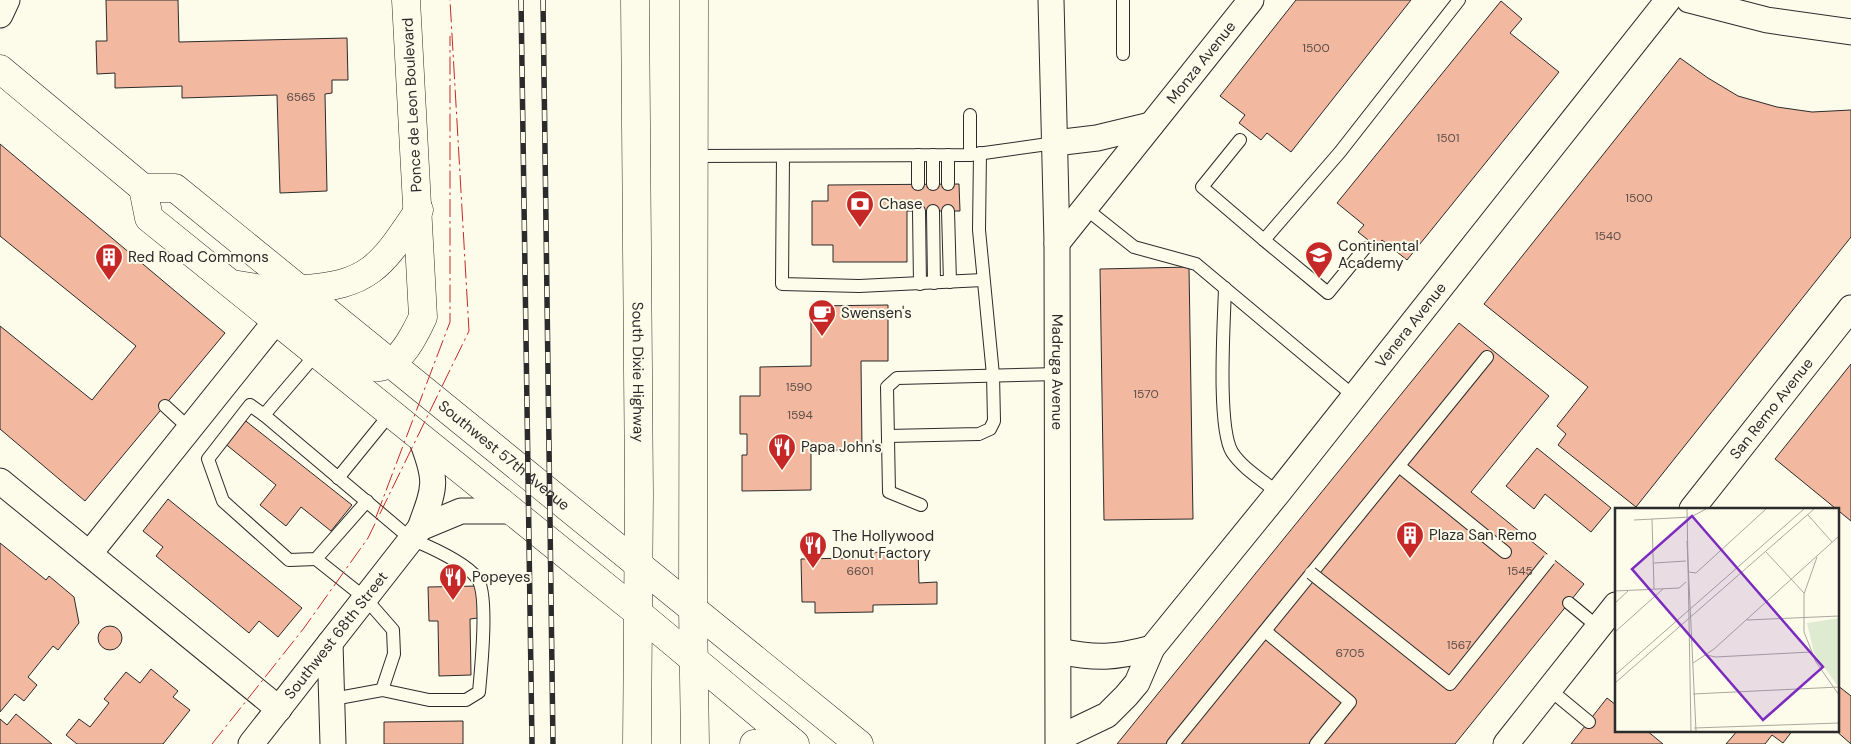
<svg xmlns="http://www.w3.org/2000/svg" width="1851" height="744" font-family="'DM Sans',sans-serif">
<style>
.building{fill:#f2b8a0;stroke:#2b2b2b}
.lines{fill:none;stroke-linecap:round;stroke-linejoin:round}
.service-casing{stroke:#2b2b2b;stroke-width:14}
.minor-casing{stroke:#2b2b2b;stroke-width:27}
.secondary-casing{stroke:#2b2b2b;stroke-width:29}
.trunk-casing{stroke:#2b2b2b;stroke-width:29}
.service{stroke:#fdfbea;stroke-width:12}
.minor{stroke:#fdfbea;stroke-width:25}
.secondary{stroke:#fdfbea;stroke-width:28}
.trunk{stroke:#fdfbea;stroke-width:28}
.rail-casing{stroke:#2b2b2b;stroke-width:5.5}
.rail{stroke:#fdfbea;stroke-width:4;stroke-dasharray:11;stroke-linecap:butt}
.service-bridge-casing{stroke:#2b2b2b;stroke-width:14;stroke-linecap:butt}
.service-bridge{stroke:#fdfbea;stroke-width:12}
.power{stroke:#c62828;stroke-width:1;stroke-dasharray:18 4 2.5 4;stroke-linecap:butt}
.labels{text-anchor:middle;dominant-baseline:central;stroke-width:4;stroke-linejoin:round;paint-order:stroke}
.number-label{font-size:12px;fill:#5d4e48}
.street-label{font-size:15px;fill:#2b2b2b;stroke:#fdfbea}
.poi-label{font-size:15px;fill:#2b2b2b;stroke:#fdfbea;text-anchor:start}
.inset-road{fill:none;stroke:#a9a89e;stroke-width:1}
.view{fill:#7b2cbf;fill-opacity:0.15;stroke:#7b2cbf;stroke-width:2.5}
.inset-edge{fill:none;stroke:#2b2b2b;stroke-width:2.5}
</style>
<rect width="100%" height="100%" fill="#fdfbea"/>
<!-- building -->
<g class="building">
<path d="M106,0h72l1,42 168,-4 1,42h-16v13l-7,1 2,97 -47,2 -3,-98 -95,3v-12l-67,2v-15l-18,1 -1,-33h11z"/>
<path d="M1296,0h115l-120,152 -24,-19 -6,7 -22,-17 6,-8 -25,-19z"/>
<path d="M1501,1l21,18 -12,14 49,39 -152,188 -25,-20 -5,7 -19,-15 6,-7 -27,-22z"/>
<path d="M1680,58l28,20 30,18 39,11 35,5 39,-2v127l-215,270 -78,-62 8,-11 -9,-8 31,-39 -104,-83z"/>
<path d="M0,144l225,189 -140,168 -85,-72v-103l92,74 44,-54 -136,-110z"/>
<path d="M959,184l1,27h-53v51h-74v-17h-21v-44h16v-16z"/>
<path d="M1189,267l4,252 -89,1 -4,-251z"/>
<path d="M888,305v56h-27l1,89h-51v40l-69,1v-36h5v-21h-7v-38h20v-29l51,-1v-60z"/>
<path d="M1459,323l90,73 -78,96 113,92 -129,160h-338z"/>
<path d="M1851,364v157l-76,-62z"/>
<path d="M242,418l110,87 -21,26 -30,-24 -15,19 -26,-21 16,-20 -53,-43z"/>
<path d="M1537,448l74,60 -20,24 -46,-38 -11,15 -28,-23z"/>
<path d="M168,499l134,109 -24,29 -19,-16 -10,12 -93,-77 7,-9 -20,-16z"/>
<path d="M0,543l46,37 3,-4 25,21 5,26 -21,27 -5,-4 -25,31 9,8 -13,16 -9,-7 -15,18z"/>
<path d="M918,551l1,32 18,-1v22l-64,1v7l-58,1v-11h-13l-1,-43 51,-1v-5z"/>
<path d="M478,586v32l-8,1 1,56 -32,1 -1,-55h-9l-1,-34z"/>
<circle cx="110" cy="638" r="12"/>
<path d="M151,669l27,22 -5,6 17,13 -27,34h-86l-11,-9 13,-16 11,8 19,-24 -5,-4 22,-27 14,11z"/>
<path d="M1837,685l14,11v48l-16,-14h2z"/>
<path d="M1607,698l9,7v25h30l17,14h-92z"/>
<path d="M16,714l36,30h-52v-25l7,6z"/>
<path d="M463,721v23h-79v-22z"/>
<path d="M1738,730h55l-10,13 -11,-8 -7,9h-39z"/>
</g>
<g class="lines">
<!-- service casing -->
<g class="service-casing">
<g id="service">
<path d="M1123,54v-54"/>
<path d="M1240,140l-38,47 62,53 76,-88 119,-152"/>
<path d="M918,155v29"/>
<path d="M948,155v29"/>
<path d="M970,155v-40"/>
<path d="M694,156l276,-1 85,-12"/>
<path d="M783,156l-1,128 77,2 124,-6"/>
<path d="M933,184v-29"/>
<path d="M1085,208l49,39 62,17 159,133"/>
<path d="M919,211l1,73"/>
<path d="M933,211l1,72"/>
<path d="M948,211l2,71"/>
<path d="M1264,240l64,53 37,-45"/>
<path d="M1225,288c-1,34 -8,139 7,164 10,16 32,29 46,41"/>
<path d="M316,354l-52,61 147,124c17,7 55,24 66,39 12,15 4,92 2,114l-13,8h-37l-47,-10 -49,9"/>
<path d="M165,406l24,22"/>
<path d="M264,415l-14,-10 -42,54 15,42 66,59 27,-1 51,-58"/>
<path d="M888,436l91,-2 11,-5 4,-8 -1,-46 -14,-145 1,-77"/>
<path d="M1399,466l106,86"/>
<path d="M338,478l52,-64"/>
<path d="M921,505l-32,-13 -2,-105 10,-9 161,-4"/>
<path d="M316,559l49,39 28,32 1,24 -12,36"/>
<path d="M1569,603l29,24"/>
<path d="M1265,631l85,71 -34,42"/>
<path d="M1549,689l40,33"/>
<path d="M1173,744l314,-387"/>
</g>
</g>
<!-- minor casing -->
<g class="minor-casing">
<g id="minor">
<path id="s1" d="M1051,0l6,243 1,501"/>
<path d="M1689,0l78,20 84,12"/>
<path d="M0,15l7,-15"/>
<path d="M1055,143l42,-5 54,-13"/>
<path id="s2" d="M1057,243l194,-243"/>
<path d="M0,481l279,228"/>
<path id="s3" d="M1692,509l159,-201"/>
<path d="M420,528l41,-17h50"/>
<path d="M90,553l185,-231"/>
<path d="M330,643l3,101"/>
<path d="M1059,651c37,8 56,7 93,-3"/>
<path id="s4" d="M1059,738l48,-23 19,-19 11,-13 15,-35 126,-155 390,-493"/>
<path id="s5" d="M251,744l169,-216c15,-41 18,-46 2,-87"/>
<path d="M1506,744l110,-139"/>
</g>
</g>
<!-- secondary casing -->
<g class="secondary-casing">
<g id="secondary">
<path id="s6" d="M0,69l143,119h32l684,556"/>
<path d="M143,188l6,30 488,394 158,132"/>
<path d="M232,284l36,6 92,74c6,1 14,4 20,3 21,-3 35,-33 43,-50l-17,-317"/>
<path d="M300,289c70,-3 82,-24 119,-79"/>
</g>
</g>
<!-- trunk casing -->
<g class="trunk-casing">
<g id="trunk">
<path id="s7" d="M635,0l4,494 -2,250"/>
<path d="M694,0l-1,608 2,136"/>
<path d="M754,744l37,-3"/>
</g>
</g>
<!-- service -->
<use href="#service" class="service"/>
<!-- minor -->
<use href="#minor" class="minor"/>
<!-- secondary -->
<use href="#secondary" class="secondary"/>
<!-- trunk -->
<use href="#trunk" class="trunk"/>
<!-- rail casing -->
<g class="rail-casing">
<g id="rail">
<path d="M521,0l11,744"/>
<path d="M543,0l10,744"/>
</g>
</g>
<!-- rail -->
<use href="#rail" class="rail"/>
<!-- service-bridge casing -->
<g class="service-bridge-casing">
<path id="service-bridge" d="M1311,573l139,111 99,-124"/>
</g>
<!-- service-bridge -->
<use href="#service-bridge" class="service-bridge"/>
<!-- power -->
<g class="power">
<path d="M376,517l74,-195v-286"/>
<path d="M212,744l92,-116 64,-90 101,-207 -19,-331"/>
</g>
</g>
<!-- icons -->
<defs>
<g id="bank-pin" transform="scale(1.4375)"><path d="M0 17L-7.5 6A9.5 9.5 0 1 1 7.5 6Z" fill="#c62828" stroke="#fdfbea"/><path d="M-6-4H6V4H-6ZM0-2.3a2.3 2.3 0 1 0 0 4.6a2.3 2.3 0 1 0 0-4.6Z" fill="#fff"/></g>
<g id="school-pin" transform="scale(1.4375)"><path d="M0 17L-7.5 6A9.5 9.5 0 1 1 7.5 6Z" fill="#c62828" stroke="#fdfbea"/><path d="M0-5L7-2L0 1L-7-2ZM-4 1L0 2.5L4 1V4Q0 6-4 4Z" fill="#fff"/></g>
<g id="building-pin" transform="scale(1.4375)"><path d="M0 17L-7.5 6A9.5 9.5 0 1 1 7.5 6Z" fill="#c62828" stroke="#fdfbea"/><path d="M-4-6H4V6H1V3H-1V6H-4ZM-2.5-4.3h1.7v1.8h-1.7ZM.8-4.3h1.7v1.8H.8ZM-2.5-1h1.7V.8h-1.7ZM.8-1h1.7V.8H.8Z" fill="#fff"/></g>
<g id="cafe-pin" transform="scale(1.4375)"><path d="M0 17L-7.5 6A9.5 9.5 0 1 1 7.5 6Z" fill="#c62828" stroke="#fdfbea"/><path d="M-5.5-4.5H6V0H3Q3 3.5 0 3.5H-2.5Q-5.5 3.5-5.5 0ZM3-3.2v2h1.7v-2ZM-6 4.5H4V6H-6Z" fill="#fff"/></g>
<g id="restaurant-pin" transform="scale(1.4375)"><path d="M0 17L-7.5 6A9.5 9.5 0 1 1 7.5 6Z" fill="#c62828" stroke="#fdfbea"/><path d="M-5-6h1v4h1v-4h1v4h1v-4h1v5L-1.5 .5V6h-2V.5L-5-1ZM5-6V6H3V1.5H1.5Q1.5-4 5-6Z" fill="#fff"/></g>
</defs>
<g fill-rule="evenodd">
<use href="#bank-pin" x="860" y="204"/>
<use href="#school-pin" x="1319" y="255"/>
<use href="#building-pin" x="109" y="257"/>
<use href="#cafe-pin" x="822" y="313"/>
<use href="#restaurant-pin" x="782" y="447"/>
<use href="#building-pin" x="1410" y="535"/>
<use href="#restaurant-pin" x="813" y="545"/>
<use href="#restaurant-pin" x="453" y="577"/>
</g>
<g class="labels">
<!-- number labels -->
<g class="number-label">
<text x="1316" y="48">1500</text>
<text x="301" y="97">6565</text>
<text x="1448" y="138">1501</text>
<text x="1639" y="198">1500</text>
<text x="1608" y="236">1540</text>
<text x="799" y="387">1590</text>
<text x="1146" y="394">1570</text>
<text x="800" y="415">1594</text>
<text x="860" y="571">6601</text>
<text x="1520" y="571">1545</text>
<text x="1459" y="645">1567</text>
<text x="1350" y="653">6705</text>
</g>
<!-- street labels -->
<g class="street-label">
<text stroke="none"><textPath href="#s2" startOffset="231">Monza Avenue</textPath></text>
<text transform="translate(412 105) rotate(-93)">Ponce de Leon Boulevard</text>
<text stroke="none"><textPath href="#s4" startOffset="549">Venera Avenue</textPath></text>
<text stroke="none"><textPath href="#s7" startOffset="372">South Dixie Highway</textPath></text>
<text stroke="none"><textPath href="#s1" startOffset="372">Madruga Avenue</textPath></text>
<text stroke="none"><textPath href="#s3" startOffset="128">San Remo Avenue</textPath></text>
<text stroke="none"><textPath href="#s6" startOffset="642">Southwest 57th Avenue</textPath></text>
<text stroke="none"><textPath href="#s5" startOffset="138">Southwest 68th Street</textPath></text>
</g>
<!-- poi labels -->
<g class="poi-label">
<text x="879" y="204">Chase</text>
<text x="1338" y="246">Continental<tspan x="1338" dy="17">Academy</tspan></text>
<text x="128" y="257">Red Road Commons</text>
<text x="841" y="313">Swensen's</text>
<text x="801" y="447">Papa John's</text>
<text x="1429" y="535">Plaza San Remo</text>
<text x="832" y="536">The Hollywood<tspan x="832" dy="17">Donut Factory</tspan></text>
<text x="472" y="577">Popeyes</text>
</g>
</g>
<!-- overview -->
<g transform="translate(1615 508)">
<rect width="224" height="224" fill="#fdfbea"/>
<path d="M224,110v67h-2l-23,-32 -7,-30z" fill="#deebd1"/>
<path class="inset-road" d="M72,1l4,222M193,7l24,27M37,11l2,70M19,12l57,-3 15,-8M72,33l9,190M151,44l38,41M202,49l-13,37v38l12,30 23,33M39,55l32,-2M74,64l7,1 70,-64M0,83l64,-3 7,-6M0,95l13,-12M132,112l92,-4M0,124l48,-43M92,147l8,2 96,-5M78,155l21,-14 125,-113M0,167l189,-166M0,175l199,-174M78,186l146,-7M79,220l145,-5"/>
<path class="view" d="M77,8l131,151 -60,53 -131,-151z"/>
<rect width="224" height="224" class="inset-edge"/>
</g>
</svg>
